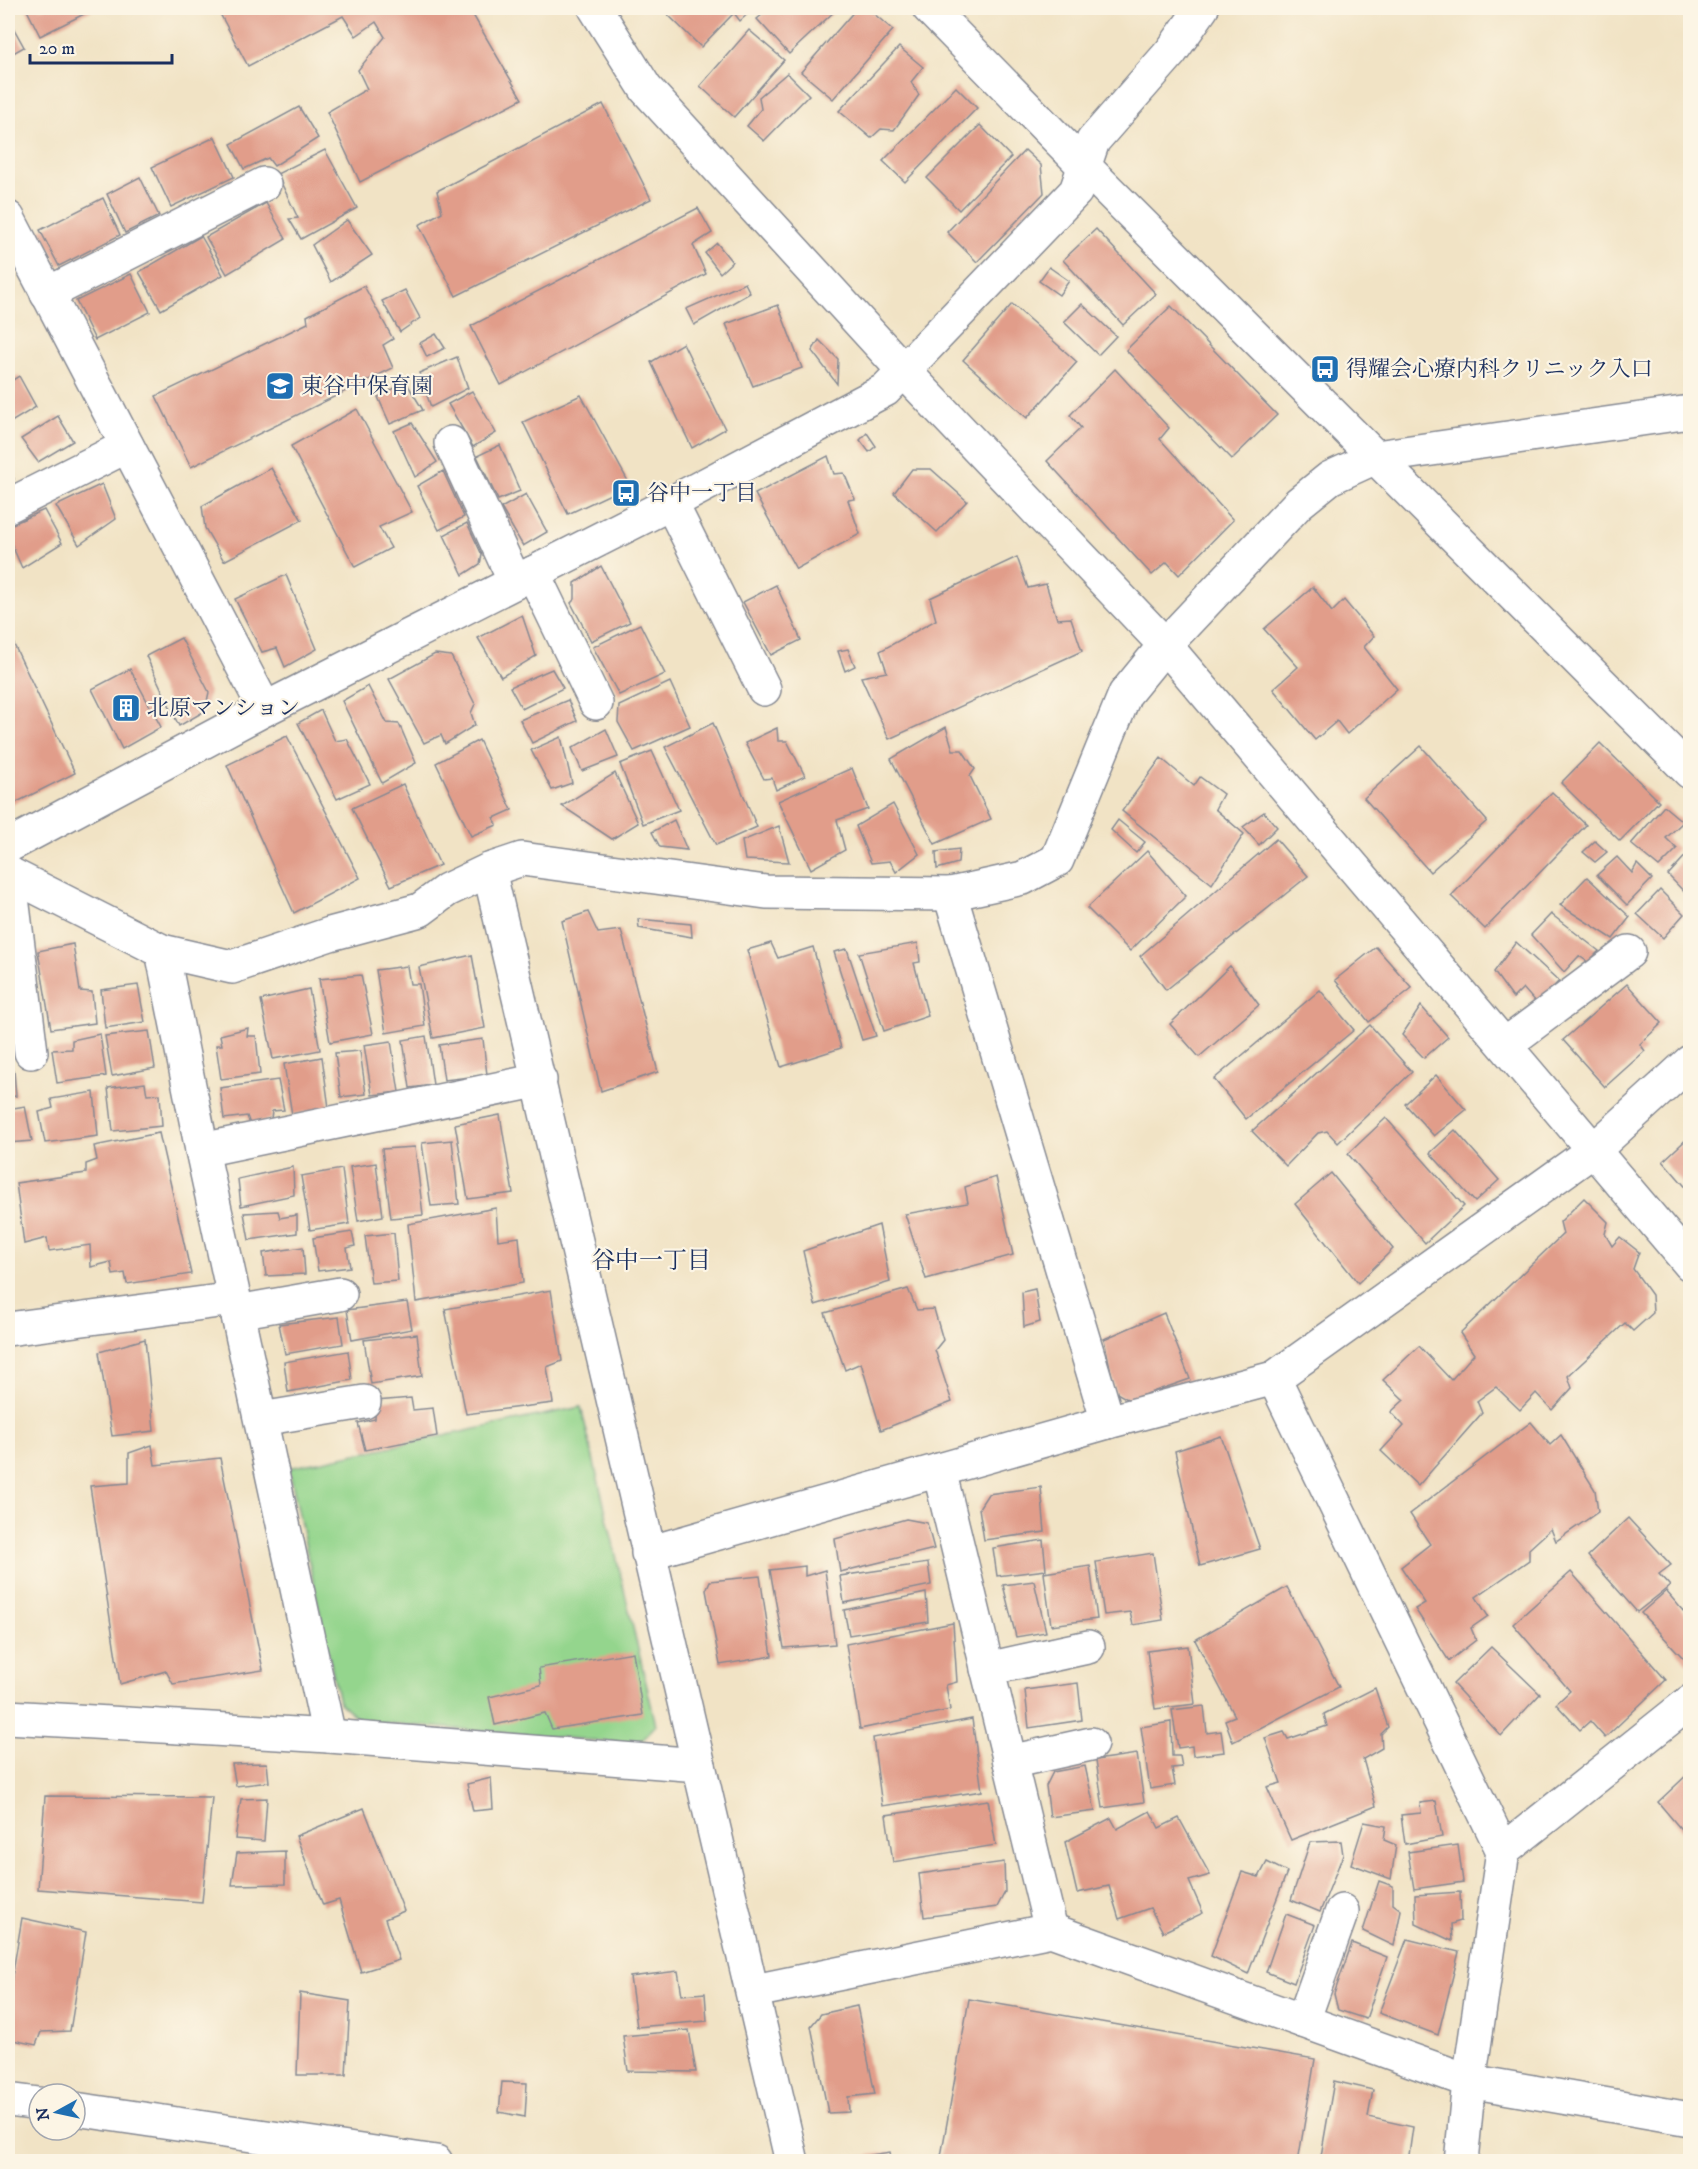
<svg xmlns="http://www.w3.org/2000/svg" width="1698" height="2169" font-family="'IM FELL DW Pica','Noto Serif JP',serif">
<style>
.green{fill:#94d58d;stroke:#588276;stroke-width:1.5}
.building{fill:#e19d8a}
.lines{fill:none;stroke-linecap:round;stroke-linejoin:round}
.minor-casing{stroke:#868992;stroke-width:36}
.minor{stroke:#fff;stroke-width:33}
.labels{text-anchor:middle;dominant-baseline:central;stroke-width:4.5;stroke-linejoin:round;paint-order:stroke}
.poi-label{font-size:22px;fill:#1b2f5e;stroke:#fcf5e5;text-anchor:start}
.neighbourhood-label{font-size:24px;fill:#1b2f5e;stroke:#fcf5e5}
</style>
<rect width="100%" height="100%" fill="#fcf5e5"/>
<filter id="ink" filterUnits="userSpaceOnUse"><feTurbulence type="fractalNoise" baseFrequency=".0167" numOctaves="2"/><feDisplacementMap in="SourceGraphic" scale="12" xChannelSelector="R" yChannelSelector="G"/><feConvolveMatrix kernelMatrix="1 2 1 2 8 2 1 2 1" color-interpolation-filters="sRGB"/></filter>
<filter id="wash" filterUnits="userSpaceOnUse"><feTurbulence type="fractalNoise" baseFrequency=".008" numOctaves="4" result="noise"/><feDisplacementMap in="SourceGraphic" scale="24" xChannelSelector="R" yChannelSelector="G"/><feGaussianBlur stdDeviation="1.35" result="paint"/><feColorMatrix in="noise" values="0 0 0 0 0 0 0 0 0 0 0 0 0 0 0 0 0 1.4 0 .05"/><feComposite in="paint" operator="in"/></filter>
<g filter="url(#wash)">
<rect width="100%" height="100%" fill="#f1e3c5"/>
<!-- green -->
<path class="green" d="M581,1407l75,318 -18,19 -277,-23 -22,-19 -50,-234z"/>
<g id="blocks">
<!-- building -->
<g class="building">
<path d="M26,8h70l-56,28z"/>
<path d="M217,8h252l53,91 -162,83 -33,-70 40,-23 -9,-19 27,-33 -9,-15 -20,14 -13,-20 -95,50z"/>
<path d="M661,8h93l-14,13 -6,-8 -33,34z"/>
<path d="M770,8h68l-49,46 -32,-35z"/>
<path d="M857,8h10l26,22 -60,69 -32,-27z"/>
<path d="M8,18l16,29 -16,9z"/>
<path d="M749,30l35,30 -50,57 -34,-31z"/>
<path d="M899,47l24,20 -12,15 8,13 -25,35 -13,-1 -10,9 -32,-27z"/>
<path d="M787,73l22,22 -45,46 -17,-15 14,-17 -2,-12z"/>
<path d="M956,87l21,21 -72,74 -22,-21z"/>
<path d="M603,104l48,95 -195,97 -37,-71 23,-13 -5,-21z"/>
<path d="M299,107l19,31 -44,28 -6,-8 -24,11 -13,-25z"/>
<path d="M980,125l31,32 -52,53 -32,-32z"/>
<path d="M215,137l19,40 -63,30 -19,-40z"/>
<path d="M325,150l32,58 -56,31 -12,-20 9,-1 -21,-44z"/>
<path d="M1025,150l16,15 3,28 -67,69 -30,-30z"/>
<path d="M140,177l19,39 -34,17 -18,-39z"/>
<path d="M103,198l17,37 -61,31 -19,-36z"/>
<path d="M266,203l20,36 -59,35 -21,-37z"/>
<path d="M698,208l14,25 -19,12 13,29 -205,111 -30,-59z"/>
<path d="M347,220l25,35 -41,27 -19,-37z"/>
<path d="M1096,229l60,65 -33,31 -60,-65z"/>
<path d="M201,236l22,39 -62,35 -22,-38z"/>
<path d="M717,243l15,19 -12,11 -15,-20z"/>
<path d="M1049,267l20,14 -10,14 -20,-14z"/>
<path d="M131,274l19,38 -55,28 -19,-39z"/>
<path d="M745,283l5,10 -56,32 -8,-16z"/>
<path d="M364,286l29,53 -10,6 10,23 -202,99 -35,-71 152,-73 -1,-7z"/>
<path d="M405,290l15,28 -20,14 -18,-31z"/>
<path d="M1012,304l65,58 -50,56 -64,-58z"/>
<path d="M1082,304l34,32 -18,19 -34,-33z"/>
<path d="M778,305l24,63 -49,18 -27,-62z"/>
<path d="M1171,306l106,109 -45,44 -106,-109z"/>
<path d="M436,334l9,14 -18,9 -7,-14z"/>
<path d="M819,340l19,19 -1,25 -25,-33z"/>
<path d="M683,343l42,86 -33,19 -41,-86z"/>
<path d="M457,357l11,31 -37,19 -12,-34z"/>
<path d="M1115,369l54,59 -9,11 73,81 -54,55 -12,-13 -15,13 -105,-114 34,-33 -11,-13z"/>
<path d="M19,376l17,31 -28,17v-41z"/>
<path d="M406,382l17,28 -33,14 -12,-27z"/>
<path d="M472,391l24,42 -23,14 -25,-43z"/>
<path d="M581,395l49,90 -62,29 -45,-92z"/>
<path d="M357,409l55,103 -33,15 12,21 -36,19 -64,-121z"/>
<path d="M58,416l15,25 -35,21 -17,-23z"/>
<path d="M412,423l25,39 -22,15 -21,-46z"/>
<path d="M867,433l9,13 -7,6 -9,-12z"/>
<path d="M500,445l20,46 -22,9 -21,-44z"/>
<path d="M828,456l6,18 10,-1 11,26 -7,1 12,34 -64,35 -41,-75z"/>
<path d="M8,467l6,12 -6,4z"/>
<path d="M271,468l31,52 -78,41 -19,-33 -3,-22z"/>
<path d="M912,469h19l36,32 -30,31 -43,-39z"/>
<path d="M443,471l21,46 -25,13 -22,-44z"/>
<path d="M102,484l14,35 -37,26 -23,-39z"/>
<path d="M526,494l21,38 -24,14 -22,-38z"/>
<path d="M44,510l18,33 -40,25 -14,-32v-10z"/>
<path d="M467,523l15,32 -2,9 -17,11 -19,-40z"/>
<path d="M1017,557l11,31 18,-4 11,35 14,-1 11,33 -193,88 -28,-62 26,-5 -7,-21 56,-31 -6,-22z"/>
<path d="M601,566l29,56 -39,19 -20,-38 4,-4v-16z"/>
<path d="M286,575l31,74 -32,18 -8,-19 -15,4 -27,-53z"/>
<path d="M776,585l25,55 -30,15 -28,-53z"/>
<path d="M1313,587l19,25 12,-12 30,36 -10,11 33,42 -50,45 -10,-13 -22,19 -42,-51 25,-22 -34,-38z"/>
<path d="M522,615l14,41 -35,21 -23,-39z"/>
<path d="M640,624l25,50 -46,21 -26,-48z"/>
<path d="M8,632l67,141 -64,32 -3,-6z"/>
<path d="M181,638l28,54 -4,19 -26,15 -33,-70z"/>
<path d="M848,649l7,17 -10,5 -7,-20z"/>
<path d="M435,654l16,2 24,48 -4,9 4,12 -30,19 -4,-9 -17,8 -35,-64z"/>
<path d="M130,669l31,58 -39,22 -30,-60z"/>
<path d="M552,669l11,19 -41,21 -12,-22z"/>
<path d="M670,682l20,44 -56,25 -16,-29 1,-16z"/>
<path d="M368,686l19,37 12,1 17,39 -34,20 -40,-82z"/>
<path d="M568,700l9,21 -45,22 -12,-23z"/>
<path d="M321,710l14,31 12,-2 23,45 -33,15 -39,-76z"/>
<path d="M713,723l44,104 -41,18 -51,-98z"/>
<path d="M946,727l7,23h9l13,19 -5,7 21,43 -56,25 -44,-85z"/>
<path d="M777,728l1,13h9l18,35 -29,14 -4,-12 -8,1 -19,-36z"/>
<path d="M606,729l12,28 -36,14 -10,-23z"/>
<path d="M287,736l73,142 -66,35 -67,-148z"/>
<path d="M561,737l11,46 -20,7 -21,-40z"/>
<path d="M479,740l33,70 -18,8 3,7 -26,11 -35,-73z"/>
<path d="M1600,743l59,58 -39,40 -59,-58z"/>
<path d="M1421,746l66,75 -57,51 -66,-74z"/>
<path d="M652,751l27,59 -36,14 -23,-60z"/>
<path d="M1161,758l33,28 6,-9 23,17 -8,15 29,25 -32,50 -90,-73z"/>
<path d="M852,768l16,41 -31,11 8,30 -34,19 -33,-68z"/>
<path d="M615,773l23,50 -26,16 -50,-33z"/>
<path d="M403,784l37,81 -49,21 -39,-78z"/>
<path d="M1552,792l34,33 -101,104 -34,-33z"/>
<path d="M893,804l26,50 -23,18 -6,-11 -19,2 -15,-37z"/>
<path d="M1664,806l19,16 -17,16 11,11 -18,18 -28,-23z"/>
<path d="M1264,812l13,15 -18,18 -16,-18z"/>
<path d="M674,820l13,30 -27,-3 -8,-15z"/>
<path d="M1118,820l27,22 -9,11 -25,-23z"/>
<path d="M779,826l10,36 -44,-2 -3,-19z"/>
<path d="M1276,839l32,37 -142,114 -26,-34z"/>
<path d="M1595,841l12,11 -12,10 -12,-10z"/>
<path d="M959,849l-1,14 -21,6 -1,-17z"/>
<path d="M1147,851l39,45 -56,55 -43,-43z"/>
<path d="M1690,851v47l-22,-23z"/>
<path d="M1617,857l15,16 5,-9 15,15 -25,26 -30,-30z"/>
<path d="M1587,877l43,40 -17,22 -53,-34z"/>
<path d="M1660,890l24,24 -21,24 -26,-24z"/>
<path d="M588,912l10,21 23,-3 37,142 -57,19 -39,-170z"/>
<path d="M1551,914l48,37 -11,11 -9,-6 -15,16 -33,-37z"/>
<path d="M638,919l53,5 1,13 -53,-9z"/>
<path d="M1516,942l43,39 -22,23 -14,-16 -10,10 -19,-26z"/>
<path d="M771,943l7,15 35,-11 28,101 -60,19 -34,-117z"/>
<path d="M918,943l2,19 -6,1 14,53 -44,15 -25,-78z"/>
<path d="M73,944l7,47 12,1 3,31 -44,6 -13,-78z"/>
<path d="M1376,947l36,41 -43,34 -34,-42z"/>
<path d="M847,949l29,87 -14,4 -28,-88z"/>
<path d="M472,955l13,73 -52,10 -14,-71z"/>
<path d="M407,966l3,18h9l6,42 -39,7 -10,-63z"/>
<path d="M1230,966l29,39 -60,52 -29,-33z"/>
<path d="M361,975l12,59 -43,8 -11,-63z"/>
<path d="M1627,984l35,39 -22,21 5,7 -40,36 -42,-47z"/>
<path d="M138,985l7,37 -40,6 -4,-38z"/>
<path d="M309,989l11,61 -47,9 -12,-59z"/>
<path d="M1320,990l34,40 -108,89 -32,-40z"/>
<path d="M1421,1006l27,31 -24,21 -22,-23z"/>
<path d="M1370,1025l42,47 -74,71 -11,-12 -9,2 -32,33 -34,-35z"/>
<path d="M248,1028l-1,8h9l4,38 -39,5 -5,-34h6l-2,-10z"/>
<path d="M149,1031l6,37 -43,8 -7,-40z"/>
<path d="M100,1034l6,42 -49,7 -5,-33 20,-1v-9z"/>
<path d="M426,1036l7,49 -23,3 -7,-48z"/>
<path d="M483,1039l4,36 -43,5 -5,-35z"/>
<path d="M391,1041l8,51 -27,3 -8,-50z"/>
<path d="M360,1051l6,43 -25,3 -6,-44z"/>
<path d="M322,1057l7,51 -37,7 -8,-51z"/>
<path d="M8,1070l6,1 2,25 -8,1z"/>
<path d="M1436,1075l30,35 -32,26 -29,-32z"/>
<path d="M278,1080l6,30 -12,1 -1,8 -21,5 -3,-8 -23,3 -4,-31z"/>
<path d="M145,1083l2,12 13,-1 2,32 -49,5 -5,-43z"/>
<path d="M94,1092l4,44 -53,7 -6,-31 14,-4 -2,-9z"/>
<path d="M25,1106l7,35 -24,2v-34z"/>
<path d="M500,1115l13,78 -45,6 -13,-75z"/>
<path d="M1386,1118l78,88 -39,37 -77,-89z"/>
<path d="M1455,1130l44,50 -24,22 -45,-49z"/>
<path d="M159,1133l32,141 -64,10 -2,-11 -12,2 -2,-13 -20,5 -1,-22 -41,6 -2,-13 -23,6 -8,-61 70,-10v-9l11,-4 -3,-14z"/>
<path d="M1690,1136v56l-27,-31z"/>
<path d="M452,1140l7,64 -28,2 -9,-63z"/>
<path d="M415,1147l8,68 -32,3 -9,-69z"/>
<path d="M376,1163l7,53 -25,5 -8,-54z"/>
<path d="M293,1167l1,28 -53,11 -3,-27z"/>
<path d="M342,1169l7,55 -39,6 -9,-54z"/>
<path d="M1331,1173l62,76 -35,34 -63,-79z"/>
<path d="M996,1177l17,78 -87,24 -21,-65 63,-11 -3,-16z"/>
<path d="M1584,1198l24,24 -3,12 7,12 8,-9 19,15 -6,17 19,26 1,18 -20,18 -8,-8 -57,53 4,12 -20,22 -16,-17 -16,17 -24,-23 -19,14 5,12 -64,73 -37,-35 23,-25 -13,-14 13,-12 -21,-20 36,-34 32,34 23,-26 -14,-21 103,-99 -3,-12z"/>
<path d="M496,1208l2,32 21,-3 4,46 -107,19 -8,-78z"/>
<path d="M278,1211l2,7 17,-3v18l-48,7 -5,-27z"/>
<path d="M879,1225l11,57 -75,23 -12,-54z"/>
<path d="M352,1232l3,14 -8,2 3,19 -32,4 -5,-33z"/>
<path d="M394,1233l4,48 -27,2 -6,-47z"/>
<path d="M303,1247l2,27 -39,2 -3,-23z"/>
<path d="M908,1289l9,21 17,-1 9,31 -8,10 17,52 -71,28 -20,-67 -16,7 -20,-57z"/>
<path d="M1035,1289l5,33 -16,5 -2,-35z"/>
<path d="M551,1290l11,71 -15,6 6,36 -87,11 -21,-105z"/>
<path d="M407,1302l5,27 -60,11 -5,-30z"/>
<path d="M1164,1313l26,66 -61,21 -14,-8 -11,-53z"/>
<path d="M339,1317l4,27 -58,10 -6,-30z"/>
<path d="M417,1334l5,42 -51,8 -7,-44z"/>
<path d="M145,1339l9,92 -42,5 -13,-84z"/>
<path d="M348,1351l4,29 -64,12 -4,-30z"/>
<path d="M411,1398l2,12 20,-2 4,28 -72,14 -7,-27 17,-4 1,-18z"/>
<path d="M1531,1422l19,23 11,-10 34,55 3,22 -42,29 -5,-12 -22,20v11l-53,37 12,19 -17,12 5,12 -27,21 -34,-52 10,-6 -24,-36 29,-23 -20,-30z"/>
<path d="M1221,1436l39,113 -60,17 -25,-115z"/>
<path d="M152,1445l3,20 65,-7 43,212 -90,14 -7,-13 -46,13 -30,-198 39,-3v-30z"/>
<path d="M1041,1487l4,45 -61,8 -5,-32 9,-14z"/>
<path d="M1628,1518l43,47 -12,9 11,12 -33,26 -49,-56z"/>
<path d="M906,1519l21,4 7,26 -94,23 -5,-33z"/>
<path d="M1043,1540l3,30 -49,6 -4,-28z"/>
<path d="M1153,1553l10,67 -30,5 -3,-13 -26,3 -8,-53z"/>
<path d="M928,1563l3,22 -87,18 -4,-27z"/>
<path d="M805,1566v10l20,-6 10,74 -51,4 -14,-78z"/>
<path d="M1090,1566l7,53 -46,6 -7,-52z"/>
<path d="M1571,1572l95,108 -61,58 -15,-17 -10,9 -24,-26 14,-13 -57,-67z"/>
<path d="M760,1576l12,80 -52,9 -14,-75 4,-9z"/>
<path d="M1034,1581l12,51 -30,5 -13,-52z"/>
<path d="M1287,1587l52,100 -106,55 -8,-22 10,-4 -40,-76z"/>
<path d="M1666,1591l24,28v46l-49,-52z"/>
<path d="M926,1593l2,29 -79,13 -5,-25z"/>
<path d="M953,1623l4,59 -11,3 4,25 -90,19 -14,-85z"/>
<path d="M1188,1646l7,58 -40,5 -8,-58z"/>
<path d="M1491,1647l49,47 -39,42 -48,-52z"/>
<path d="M633,1652l10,63 -91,14 -7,-16 -50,12 -6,-28 52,-12 -2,-17z"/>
<path d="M1078,1683l4,37 -53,8 -4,-38z"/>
<path d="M1375,1688l13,39 -7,7 1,14 -19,11 13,47 -85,34 -24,-53 14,-4 -16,-45 19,-6 4,7 39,-13 -3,-12z"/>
<path d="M1204,1706l3,27 14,-2 3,21 -31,4 -1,-10 -14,2 -6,-38z"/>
<path d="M972,1719l10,72 -100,15 -9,-68z"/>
<path d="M1171,1722l1,34h8l2,11 -10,1 3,17 -25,4 -9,-62z"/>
<path d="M1137,1754l7,48 -41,6 -7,-48z"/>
<path d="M267,1763l2,19 -33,4 -4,-22z"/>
<path d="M1085,1766l10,45 -45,6 -4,-31 7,-14z"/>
<path d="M1690,1772v68l-32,-38z"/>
<path d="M491,1778l2,31 -20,2 -6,-27z"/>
<path d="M45,1796l167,1 -10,105 -164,-13z"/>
<path d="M267,1798l-3,43 -29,-2 6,-40z"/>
<path d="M988,1800l8,45 -103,17 -7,-47z"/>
<path d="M1436,1801l6,36 -37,7 -4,-29 20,-2 -1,-10z"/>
<path d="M364,1808l40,103 -19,8 14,41 -38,12 -22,-72 -16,5 -27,-69z"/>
<path d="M1150,1811l9,17 20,-10 31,57 -21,6 14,32 -40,19 -13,-24 -31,11 -10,-33 -32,7 -12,-51 46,-24 6,11z"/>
<path d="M1364,1822l22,4 -2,14 12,5 -5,34 -40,-15z"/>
<path d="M1341,1841l2,14 -23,57 -29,-12 19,-58z"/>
<path d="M1458,1845l5,37 -49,7 -6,-37z"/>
<path d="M285,1851v33l-53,1 5,-32z"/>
<path d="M1004,1862l1,30 -8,15 -73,10 -5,-43z"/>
<path d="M1267,1862l20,10 -39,102 -37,-18 31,-84 17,5z"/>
<path d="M1379,1881l14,5v18l8,6 -7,36 -31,-15z"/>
<path d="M1460,1892l1,29 -10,3 1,17 -36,-17 -1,-29z"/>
<path d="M1286,1914l29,11 -21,58 -28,-11z"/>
<path d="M22,1918l64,14 -16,99 -29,1 -5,13 -28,-6v-38z"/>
<path d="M1407,1939l52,13 -21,83 -59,-22z"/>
<path d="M1352,1943l35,14 -21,62 -28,-9 -4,-16z"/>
<path d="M678,1971l4,24 23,-2 2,28 -70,6 -7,-50z"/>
<path d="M300,1993l50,8 -4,74h-49z"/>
<path d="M969,1999l346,60 -17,103h-358z"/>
<path d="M857,2006l18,88 -27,3 1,15 -21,1 -17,-87 10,-12z"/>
<path d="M689,2030l7,42 -68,-1 -5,-35z"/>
<path d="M1334,2081l39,9 -5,27 45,10 -5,35h-88z"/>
<path d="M502,2082l25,1 -2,34 -26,-5z"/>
<path d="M890,2152l2,10h-53v-2z"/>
</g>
</g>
</g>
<g filter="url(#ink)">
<use href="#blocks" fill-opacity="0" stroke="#868992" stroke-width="1.5"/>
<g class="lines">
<!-- minor casing -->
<g class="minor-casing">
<g id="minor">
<path d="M595,8l51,81 258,282 261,274 525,619"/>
<path d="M929,8l156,159 605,605"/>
<path d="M8,218l257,491"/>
<path d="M47,294l217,-110"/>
<path d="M451,443l64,139"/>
<path d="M671,503l93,186"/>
<path d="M8,506l119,-60"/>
<path d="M533,573l63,130"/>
<path d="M8,846l257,-137 406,-206 214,-113 191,-199 17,-50 78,-89 31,-44"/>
<path d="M489,870l303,1292"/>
<path d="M8,873l154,78 70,16 98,-33 90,-24 27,-20 42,-20 33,-11 244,33 184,2 73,-16 34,-18 68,-166 40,-49 134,-142 31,-25 46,-21 314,-45"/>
<path d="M9,873l22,179"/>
<path d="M950,894l158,528"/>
<path d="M162,951l40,199 127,586"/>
<path d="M1506,1044l123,-92"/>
<path d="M202,1150l338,-70"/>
<path d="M237,1312l103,-18"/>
<path d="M8,1329l226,-30"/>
<path d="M1274,1378l229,473 -34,230 -8,81"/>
<path d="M261,1419l103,-17"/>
<path d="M939,1470l112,460"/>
<path d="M648,1553l460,-131 166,-44 321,-229 95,-87"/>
<path d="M987,1669l101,-22"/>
<path d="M8,1717l321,19 370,29"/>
<path d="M1010,1762l81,-18"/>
<path d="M1503,1851l187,-149"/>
<path d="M754,1991l297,-61 418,151 221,38"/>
<path d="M1303,2021l39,-110"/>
<path d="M8,2100l31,4"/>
<path d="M75,2109l361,53"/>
</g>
</g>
<!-- minor -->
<use href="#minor" class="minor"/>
</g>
</g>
<!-- icons -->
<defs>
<g id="bus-square" transform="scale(1.5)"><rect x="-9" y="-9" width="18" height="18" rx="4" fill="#1f6fb2" stroke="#fcf5e5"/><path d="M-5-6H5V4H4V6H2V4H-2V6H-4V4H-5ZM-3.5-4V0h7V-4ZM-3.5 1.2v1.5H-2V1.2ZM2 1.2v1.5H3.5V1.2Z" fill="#fff"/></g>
<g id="school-square" transform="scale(1.5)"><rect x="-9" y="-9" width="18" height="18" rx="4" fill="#1f6fb2" stroke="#fcf5e5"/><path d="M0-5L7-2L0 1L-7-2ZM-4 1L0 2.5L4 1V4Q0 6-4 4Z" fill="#fff"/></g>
<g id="building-square" transform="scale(1.5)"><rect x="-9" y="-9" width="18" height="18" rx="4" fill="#1f6fb2" stroke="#fcf5e5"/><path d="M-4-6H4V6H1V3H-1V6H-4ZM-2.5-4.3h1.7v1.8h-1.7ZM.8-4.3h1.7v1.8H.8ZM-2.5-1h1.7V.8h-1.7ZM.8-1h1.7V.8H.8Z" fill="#fff"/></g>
</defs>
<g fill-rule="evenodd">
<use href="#bus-square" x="1325" y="369"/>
<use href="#school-square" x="280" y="386"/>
<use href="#bus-square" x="626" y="493"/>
<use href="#building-square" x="126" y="708"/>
</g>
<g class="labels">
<!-- poi labels -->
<g class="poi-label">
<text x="1346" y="369">得耀会心療内科クリニック入口</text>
<text x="301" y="386">東谷中保育園</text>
<text x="647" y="493">谷中一丁目</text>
<text x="147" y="708">北原マンション</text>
</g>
<!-- neighbourhood labels -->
<g class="neighbourhood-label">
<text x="651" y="1261">谷中一丁目</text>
</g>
</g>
<!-- margin -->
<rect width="1698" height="2169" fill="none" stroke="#fcf5e5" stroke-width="30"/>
<!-- north arrow -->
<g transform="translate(57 2112) rotate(262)"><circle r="28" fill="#fcf5e5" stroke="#a2a6af" stroke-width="1.5"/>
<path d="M0-4.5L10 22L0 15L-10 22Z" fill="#1f6fb2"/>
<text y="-9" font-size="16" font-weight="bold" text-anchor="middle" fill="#1b2f5e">N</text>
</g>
<!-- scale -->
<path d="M30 54v9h142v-9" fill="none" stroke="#1b2f5e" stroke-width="3"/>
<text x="39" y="54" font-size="18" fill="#1b2f5e" stroke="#fcf5e5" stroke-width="4.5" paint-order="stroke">20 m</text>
</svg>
